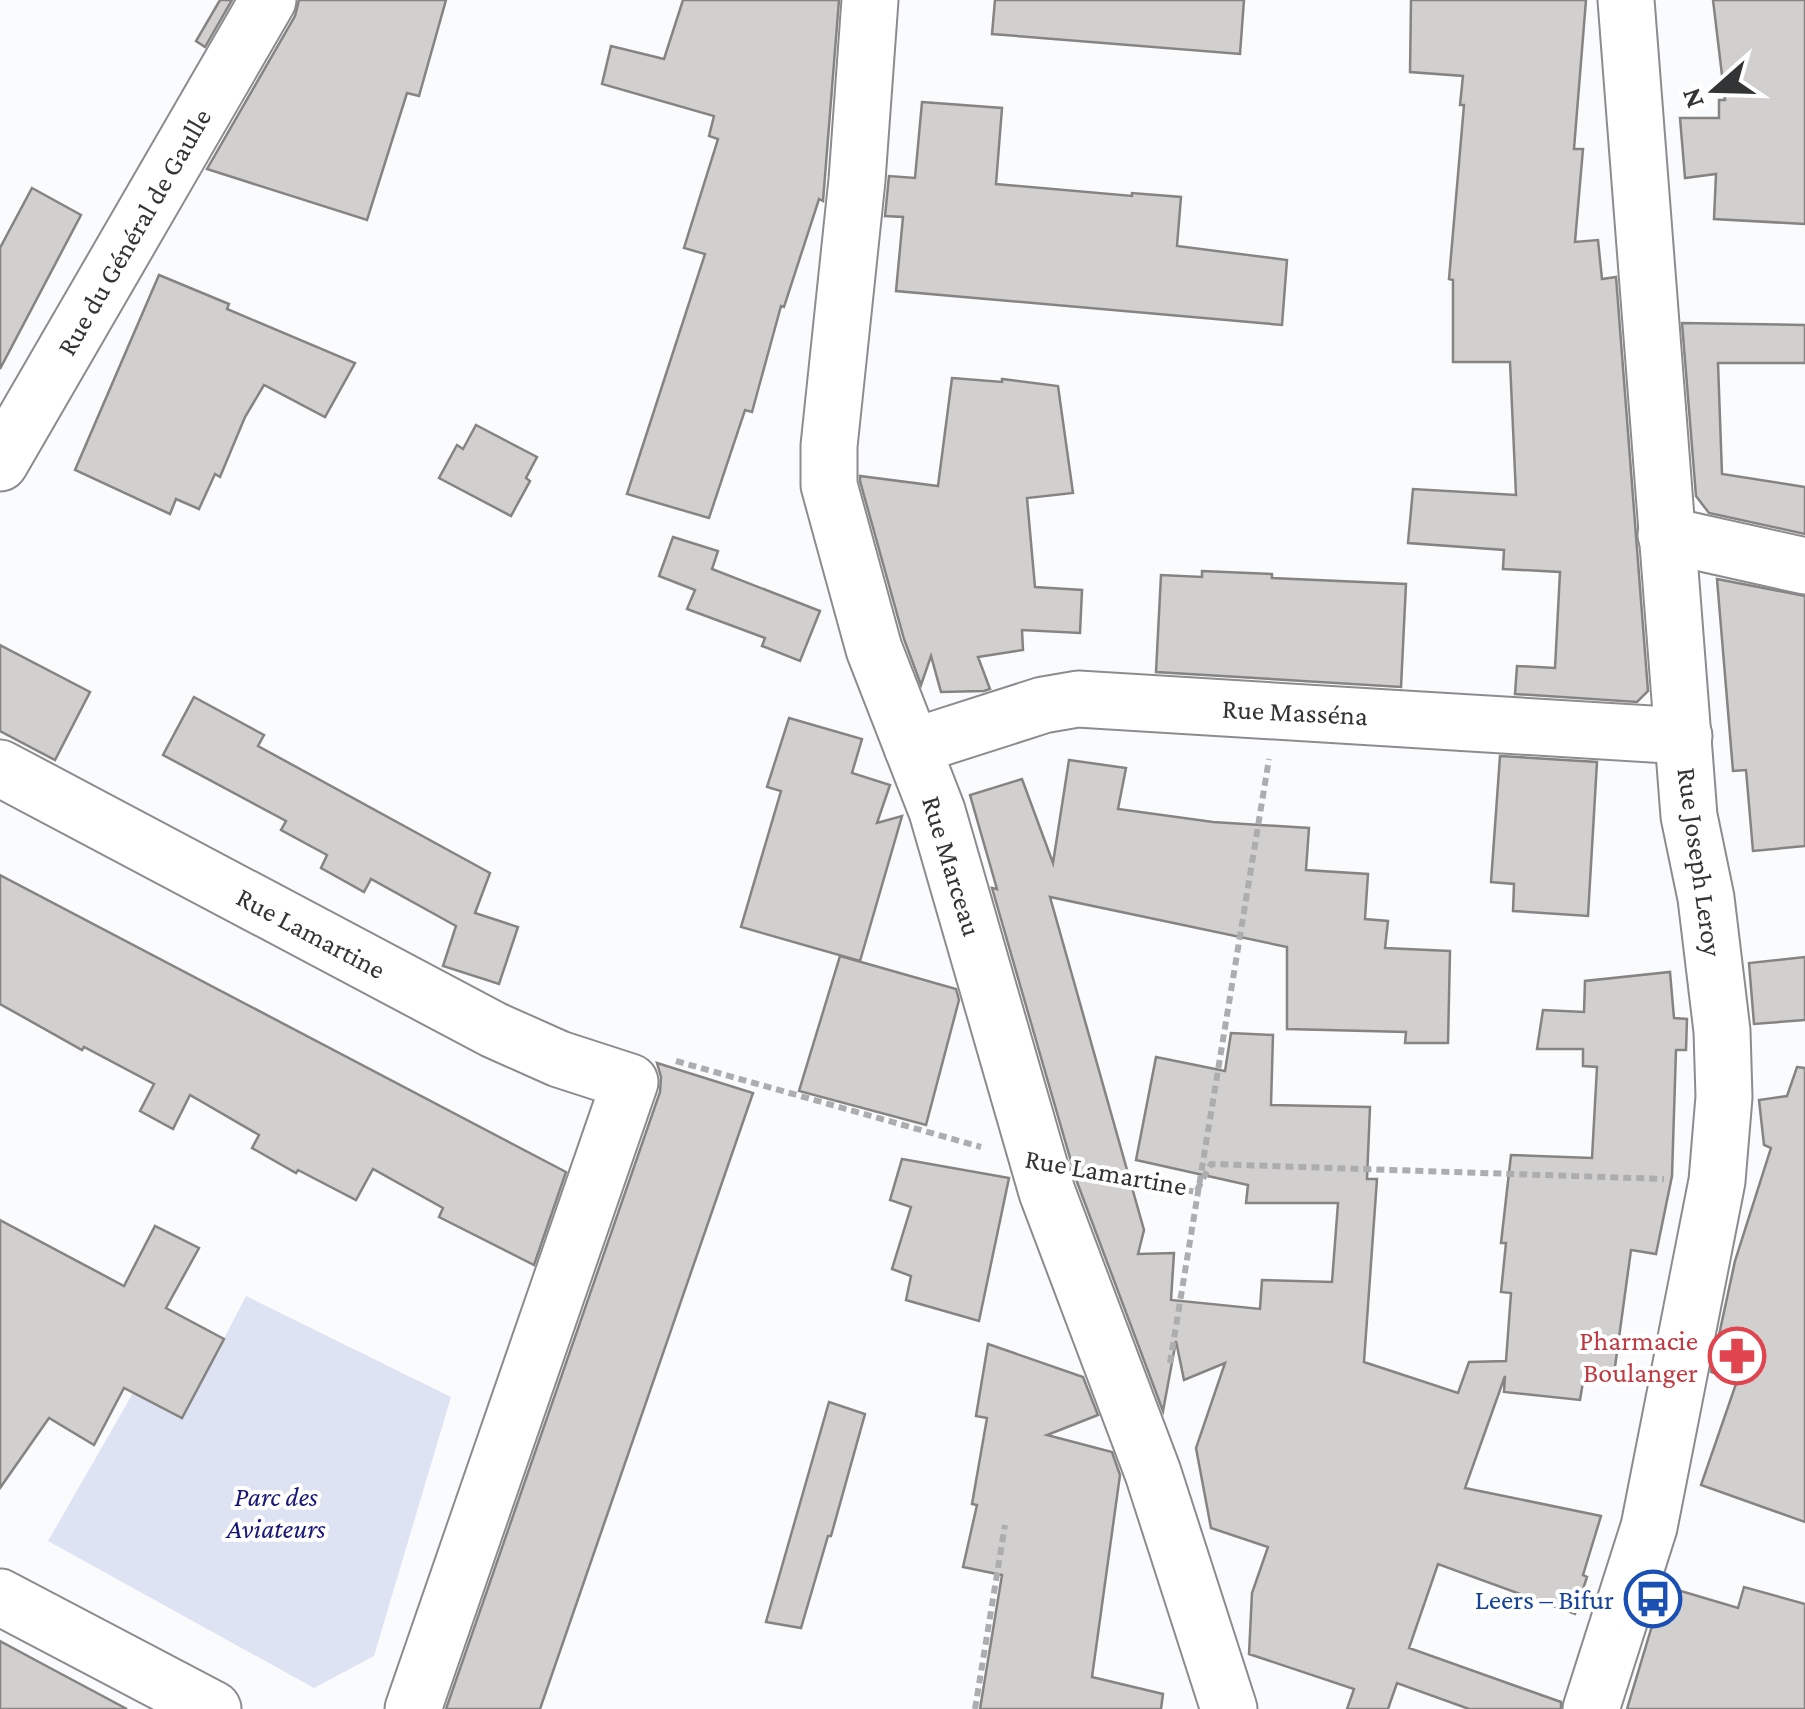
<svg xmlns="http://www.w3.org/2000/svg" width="1805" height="1709" font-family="'Crimson Pro',serif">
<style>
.green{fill:#dee3f3}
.building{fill:#d2cfcf;stroke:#868383;stroke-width:2.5}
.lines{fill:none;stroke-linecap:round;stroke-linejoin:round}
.minor-casing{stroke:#8c8c8f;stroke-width:59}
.tertiary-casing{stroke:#8c8c8f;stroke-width:59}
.path{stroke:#acadaf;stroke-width:6;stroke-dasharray:8 5;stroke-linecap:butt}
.minor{stroke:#fff;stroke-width:55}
.tertiary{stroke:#fff;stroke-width:55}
.labels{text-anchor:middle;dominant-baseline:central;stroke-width:8;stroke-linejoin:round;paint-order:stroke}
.street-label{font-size:28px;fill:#333435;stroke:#fff}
.health-label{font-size:28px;fill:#be3a42;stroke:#fff;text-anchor:end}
.park-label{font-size:28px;font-style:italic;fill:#181677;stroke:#fff}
.transit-label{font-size:28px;fill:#164399;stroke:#fff;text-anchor:end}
</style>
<rect width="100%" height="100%" fill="#fafbfd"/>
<!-- green -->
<path class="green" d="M246,1296l205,101 -77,259 -60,32 -266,-147 85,-148 50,25z"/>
<!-- building -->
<g class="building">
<path d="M220,0h12l-27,47 -9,-6z"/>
<path d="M299,0h147l-27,96 -12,-3 -40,127 -160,-51 88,-153z"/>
<path d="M683,0h156l-16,201 -4,-2 -35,108 -3,-1 -29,106 -7,-2 -36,108 -82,-24 78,-240 -21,-6 34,-109 -9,-3 5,-20 -112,-32 9,-38 53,13z"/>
<path d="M995,0h249l-4,54 -248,-20z"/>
<path d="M1411,0h175l-12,149h9l-8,93 23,-2 4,39 14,-2 32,414 -11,11 -122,-8 2,-28 38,2 5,-96 -57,-3 1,-19 -96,-7 5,-54 103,6 -6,-133h-57v-82l-4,-1 15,-174h-4l3,-29 -53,-4z"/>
<path d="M1713,0h92v224l-91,-5 2,-45 -31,4 -5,-60h39v-18h6z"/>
<path d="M922,102l80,6 -6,76 136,12v-3l49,4 -4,49 110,14 -5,65 -386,-34 7,-74 -18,-1 4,-40 26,2z"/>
<path d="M32,188l49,27 -81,154v-121z"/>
<path d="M159,275l70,29 -2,5 128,54 -30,54 -61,-32 -19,32 -25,60 -5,-3 -16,35 -23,-10 -6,15 -95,-44z"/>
<path d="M1682,323l123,2v38h-87l4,111 83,13v47l-96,-21 -13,-17z"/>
<path d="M952,378l50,4v-3l56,7 15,107 -46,5 8,89 47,3 -2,43 -58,-3 1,20 -45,7 12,32 -6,2 -43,1 -10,-36 -10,29 -17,-46 -44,-158v-5l78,10z"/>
<path d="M476,425l61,32 -11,21 4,3 -19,35 -72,-38 18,-33 6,4z"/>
<path d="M673,537l45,14 -6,18 108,42 -20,50 -38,-15 3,-8 -78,-29 8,-19 -36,-14z"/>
<path d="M1202,571l70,3v4l134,6 -5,103 -245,-15 5,-97 41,2z"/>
<path d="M1717,579l88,17v250l-52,5 -7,-81 -13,1z"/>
<path d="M0,645l90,47 -35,68 -55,-29z"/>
<path d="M194,697l70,38 -6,11 232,127 -15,40 43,14 -19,57 -56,-18 13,-40 -85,-47 -7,13 -43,-24 6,-13 -46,-25 5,-9 -123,-66z"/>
<path d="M789,718l73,21 -10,34 38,12 -13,38 25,-7 -42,145 -119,-34 40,-136 -14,-4z"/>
<path d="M1500,756l97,6 -9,154 -75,-5 1,-27 -23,-2z"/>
<path d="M1069,760l57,8 -8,41 95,13 96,6 -3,42 62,4 -3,45 23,2 -3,27 65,3 -2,92h-43l1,-11 -119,-3v-82l-237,-50 94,333 -6,24 36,-1 -3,47 89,9 2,-29 70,2 6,-79h-92l2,-18 -112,-25 20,-103 69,14 6,-38 42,2 -2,70 99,2 -3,72h10l-13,183 94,31 11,-31 37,-1 5,-68 -10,-1 5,-49h-5l10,-88 81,3 5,-91 -14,-1v-17h-46l6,-39 41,2 1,-31 85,-9 4,46 13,1 -1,31h-10l-4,126 -16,78 -25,-4 -17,124 -29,-4 -5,30 -76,-8 1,-16 -40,112 136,28 -18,59 4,2 -12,37 -137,-50 -29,84 152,54v7h-92l-72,-26 -9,26h-41l7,-20 -105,-35 3,-61 16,-46 -57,-19 -15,-80 29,-85 -41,17 -8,-39 -13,70 -86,-229 -85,-294 5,1 -27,-94 52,-16 31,84z"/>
<path d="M0,875l566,297 -32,93 -95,-48 4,-9 -70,-39 -17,31 -58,-30 -2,3 -44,-25 7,-13 -69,-40 -17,34 -33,-18 14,-27 -70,-37 -2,3 -82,-46z"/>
<path d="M840,956l116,33 3,11 -33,125 -127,-34z"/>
<path d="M1805,957v63l-51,4 -5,-61z"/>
<path d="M657,1063l96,30 -213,616h-94l214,-617 1,-15z"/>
<path d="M1797,1067l8,1v454l-104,-37 36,-104 -26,-9 24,-111 36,-113 -7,-3 -5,-45 28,-4z"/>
<path d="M902,1159l107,19 -30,143 -73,-21 5,-24 -19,-7 19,-62 -21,-7z"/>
<path d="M0,1220l124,66 31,-60 44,22 -33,60 58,31 -42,79 -58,-30 -30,57 -45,-27 -49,70z"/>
<path d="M988,1344l95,33 15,38 -51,20 65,17 8,23 -28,202 71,17 -2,15h-181l22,-134 -39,-8 14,-62 -5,-1 15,-86 -11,-2z"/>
<path d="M829,1402l36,12 -34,122h-3l-27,92 -35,-6z"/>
<path d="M1664,1586l74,22 6,-21 61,17v105h-178z"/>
<path d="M0,1641l52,28 75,40h-127z"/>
</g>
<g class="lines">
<!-- minor casing -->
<g class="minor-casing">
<g id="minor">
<path d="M870,0l-13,180 -28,266v39l45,164 63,162 110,381 106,281 76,236"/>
<path d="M1666,535l139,31"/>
<path d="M912,747l131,-42 35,-6 606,37"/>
<path d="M0,768l494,262 65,29 71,23 -217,627"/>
</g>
</g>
<!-- tertiary casing -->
<g class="tertiary-casing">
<g id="tertiary">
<path d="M0,463l268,-463"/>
<path d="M0,1597l213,112"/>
<path d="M1591,1709l58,-182 68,-346 7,-84 -2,-66 -16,-133 -17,-82 -63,-816"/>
</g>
</g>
<!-- path -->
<g class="path">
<path d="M676,1061l305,86"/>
<path d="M1096,1173l100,19 15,-28 453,15"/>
<path d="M1170,1363l99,-604"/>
<path d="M975,1709l30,-184"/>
</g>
<!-- minor -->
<use href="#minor" class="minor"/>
<!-- tertiary -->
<use href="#tertiary" class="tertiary"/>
</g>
<!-- icons -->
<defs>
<g id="pharmacy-ring" transform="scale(2.875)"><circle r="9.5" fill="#fff" stroke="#e0444e" stroke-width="1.5"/><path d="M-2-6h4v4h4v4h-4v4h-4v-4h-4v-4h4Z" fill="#e0444e"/></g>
<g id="bus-ring" transform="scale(2.875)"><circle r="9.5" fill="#fff" stroke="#1a4fb4" stroke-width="1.5"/><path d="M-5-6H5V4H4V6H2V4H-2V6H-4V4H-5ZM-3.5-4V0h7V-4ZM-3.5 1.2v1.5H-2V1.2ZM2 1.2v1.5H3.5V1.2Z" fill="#1a4fb4"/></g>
</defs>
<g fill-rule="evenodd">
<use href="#pharmacy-ring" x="1737" y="1356"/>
<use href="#bus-ring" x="1653" y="1599"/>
</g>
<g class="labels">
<!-- street labels -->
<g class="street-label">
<text transform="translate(134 232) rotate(-60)">Rue du Général de Gaulle</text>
<text transform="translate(1295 712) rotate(3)">Rue Masséna</text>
<text transform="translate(1700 862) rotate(82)">Rue Joseph Leroy</text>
<text transform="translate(952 866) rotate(73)">Rue Marceau</text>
<text transform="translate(311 933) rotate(28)">Rue Lamartine</text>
<text transform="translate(1106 1172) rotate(10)">Rue Lamartine</text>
</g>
<!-- health labels -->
<g class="health-label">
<text x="1698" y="1340">Pharmacie<tspan x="1698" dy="32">Boulanger</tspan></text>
</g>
<!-- park labels -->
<g class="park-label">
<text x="276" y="1496">Parc des<tspan x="276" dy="32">Aviateurs</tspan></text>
</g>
<!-- transit labels -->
<g class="transit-label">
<text x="1614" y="1599">Leers – Bifur</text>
</g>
</g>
<!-- north arrow -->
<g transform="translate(1715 90) rotate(250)" stroke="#ffffff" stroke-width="8" paint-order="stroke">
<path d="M0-8L18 38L0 25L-18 38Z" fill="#333435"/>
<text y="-15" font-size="28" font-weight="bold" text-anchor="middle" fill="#333435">N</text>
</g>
</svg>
